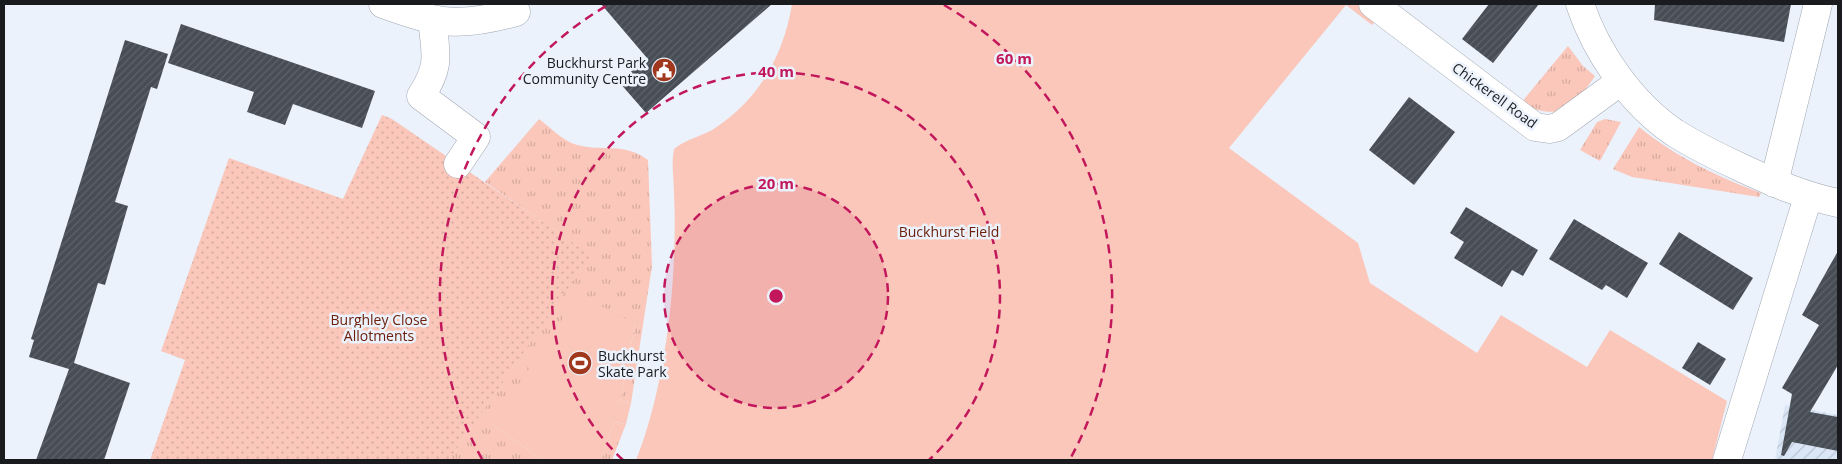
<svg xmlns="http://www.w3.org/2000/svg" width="1842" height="464" font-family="'Open Sans',sans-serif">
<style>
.industrial{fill:url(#industrial-furrows)}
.grass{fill:url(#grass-tufts)}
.park{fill:#fac7ba}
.garden{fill:url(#garden-dots)}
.building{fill:url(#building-hatch)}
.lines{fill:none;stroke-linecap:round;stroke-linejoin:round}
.minor-casing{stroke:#a2a9b2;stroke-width:29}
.minor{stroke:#fff;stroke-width:28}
.ring{fill:none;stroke:#c2185b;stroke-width:2.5;stroke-dasharray:9 6}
.labels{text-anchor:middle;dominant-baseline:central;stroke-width:5;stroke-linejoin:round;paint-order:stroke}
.poi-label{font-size:14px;fill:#191b1f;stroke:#ebf2fc;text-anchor:end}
.street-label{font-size:14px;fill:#191b1f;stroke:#ebf2fc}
.park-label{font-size:14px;fill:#6d210d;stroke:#ebf2fc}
.centre{fill:#c2185b;stroke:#ebf2fc;stroke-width:2.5}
.ring-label{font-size:15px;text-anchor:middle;font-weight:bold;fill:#c2185b;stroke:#ebf2fc;stroke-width:5;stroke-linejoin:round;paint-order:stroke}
</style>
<defs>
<pattern id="industrial-furrows" width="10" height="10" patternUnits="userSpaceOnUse" patternTransform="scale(1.25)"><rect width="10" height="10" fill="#dae6f6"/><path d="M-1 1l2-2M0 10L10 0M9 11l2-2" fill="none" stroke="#bac5d2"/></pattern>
<pattern id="grass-tufts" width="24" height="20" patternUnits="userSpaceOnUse" patternTransform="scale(1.25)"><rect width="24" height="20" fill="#fac7ba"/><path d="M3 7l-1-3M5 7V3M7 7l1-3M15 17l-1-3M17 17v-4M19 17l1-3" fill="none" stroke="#d6aa9f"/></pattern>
<pattern id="garden-dots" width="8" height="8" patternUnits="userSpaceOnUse" patternTransform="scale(1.25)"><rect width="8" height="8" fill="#fac7ba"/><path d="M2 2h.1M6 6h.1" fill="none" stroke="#d6aa9f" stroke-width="1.8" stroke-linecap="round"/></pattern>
<pattern id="building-hatch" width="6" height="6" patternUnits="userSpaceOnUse" patternTransform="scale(1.25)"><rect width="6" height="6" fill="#474d55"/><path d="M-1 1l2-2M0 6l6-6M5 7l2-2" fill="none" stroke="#5e636a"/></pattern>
</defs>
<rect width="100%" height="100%" fill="#ebf2fc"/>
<!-- industrial -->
<path class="industrial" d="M1785,405l53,10v45h-63z"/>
<!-- grass -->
<g class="grass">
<path d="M1568,46l15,20 12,10c-21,31 -37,47 -74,27z"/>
<path d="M539,119c11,8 23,21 35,25 29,9 48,-3 74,16l4,106 -21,137 -11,-1 15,-78 -143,100 50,36h-93l141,-205 -105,-73z"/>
<path d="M1605,119l16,3 -21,39 -20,-11 17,-28z"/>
<path d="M1639,127c37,30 77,49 122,66l-2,4 -127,-20 -19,-8z"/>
<path d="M614,422l12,2 -14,36h-11z"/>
</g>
<!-- park -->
<g class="park">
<path d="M792,4h597l-17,21 -26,-20 -117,143 129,95 12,40 107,70 24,-38 86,52 23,-37 117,71 -15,59h-1076c24,-59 36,-141 38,-205 1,-20 1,-41 0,-61 0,-15 -3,-30 0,-45 13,-11 31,-13 44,-23 42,-29 66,-72 74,-122z"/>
<path d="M579,294l56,30 -15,78 11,1 -5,21 -12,-2 -13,38h-59l-50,-36z"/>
</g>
<!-- garden -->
<path class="garden" d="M382,115l10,4 199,136 -142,205h-299l35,-100 -24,-9 68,-193 114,41z"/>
<!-- building -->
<g class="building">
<path d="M601,4h171l-126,109 -27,-31 28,-24z"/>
<path d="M1489,4h50l-46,59 -31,-24z"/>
<path d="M1655,4h136l-7,38 -130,-22z"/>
<path d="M181,24l194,67 -13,37 -69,-24 -8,21 -38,-13 7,-20 -86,-29z"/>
<path d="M125,40l43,14 -11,35 -6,-2 -36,115 13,4 -23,79 -7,-2 -24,80 56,20 -26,77h-68l33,-91 -40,-12 5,-17 -3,-1z"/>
<path d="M1409,97l46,35 -41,53 -45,-35z"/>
<path d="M1466,207l72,43 -15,26 -11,-6 -10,17 -48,-29 10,-16 -14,-9z"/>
<path d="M1574,219l74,44 -21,35 -21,-13 -4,5 -53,-31z"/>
<path d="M1679,232l74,46 -20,32 -74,-46z"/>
<path d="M1838,251v114l-28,47 28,5v34l-46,-9 -8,14 -3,-1 11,-61 -10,-6 37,-63 -17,-10z"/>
<path d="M1698,342l28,17 -16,26 -28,-17z"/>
</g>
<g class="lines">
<!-- minor casing -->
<g class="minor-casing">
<g id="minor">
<path d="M383,4c56,20 76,24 133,8"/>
<path d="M1373,4l162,123 14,2 9,-2 63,-46"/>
<path d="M1580,4c16,49 52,100 95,129 21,13 45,25 67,35 32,15 62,28 96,35"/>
<path d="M432,20c4,35 9,45 -11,76l55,41 -18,27"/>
<path d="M1774,183l44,-179"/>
<path d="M1727,460l81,-263"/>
</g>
</g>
<!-- minor -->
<use href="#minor" class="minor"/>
</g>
<!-- distance rings -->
<circle cx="776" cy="296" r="112" fill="#c2185b" fill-opacity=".12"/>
<g class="ring">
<circle cx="776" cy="296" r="112"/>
<path d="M623 460A224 224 0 1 1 929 460"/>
<path d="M482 459A336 336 0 0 1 608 5M944 5A336 336 0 0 1 1070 459"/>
</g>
<!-- icons -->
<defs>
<g id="civic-disc" transform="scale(1.25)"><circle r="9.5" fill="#a0381d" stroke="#ebf2fc"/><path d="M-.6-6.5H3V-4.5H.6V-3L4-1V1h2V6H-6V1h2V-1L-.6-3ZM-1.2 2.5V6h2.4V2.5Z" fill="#fff"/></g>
<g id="stadium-disc" transform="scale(1.25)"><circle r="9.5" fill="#a0381d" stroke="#ebf2fc"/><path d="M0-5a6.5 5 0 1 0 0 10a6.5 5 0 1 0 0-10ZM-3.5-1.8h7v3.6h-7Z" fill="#fff"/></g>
</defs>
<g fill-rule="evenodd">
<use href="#civic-disc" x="664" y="70"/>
<use href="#stadium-disc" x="580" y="363"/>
</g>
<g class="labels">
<!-- poi labels -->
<g class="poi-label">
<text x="646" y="62">Buckhurst Park<tspan x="646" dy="16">Community Centre</tspan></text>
<text x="598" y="355" text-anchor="start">Buckhurst<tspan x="598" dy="16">Skate Park</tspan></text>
</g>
<!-- street labels -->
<g class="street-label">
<text transform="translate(1495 95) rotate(36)">Chickerell Road</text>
</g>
<!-- park labels -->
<g class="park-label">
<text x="949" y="231">Buckhurst Field</text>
<text x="379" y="319">Burghley Close<tspan x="379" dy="16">Allotments</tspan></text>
</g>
</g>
<circle cx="776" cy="296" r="8" class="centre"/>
<g class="ring-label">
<text x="1014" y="64">60 m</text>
<text x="776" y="77">40 m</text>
<text x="776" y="189">20 m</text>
</g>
<!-- border -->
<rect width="1842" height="464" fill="none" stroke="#191b1f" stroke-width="10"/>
</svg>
